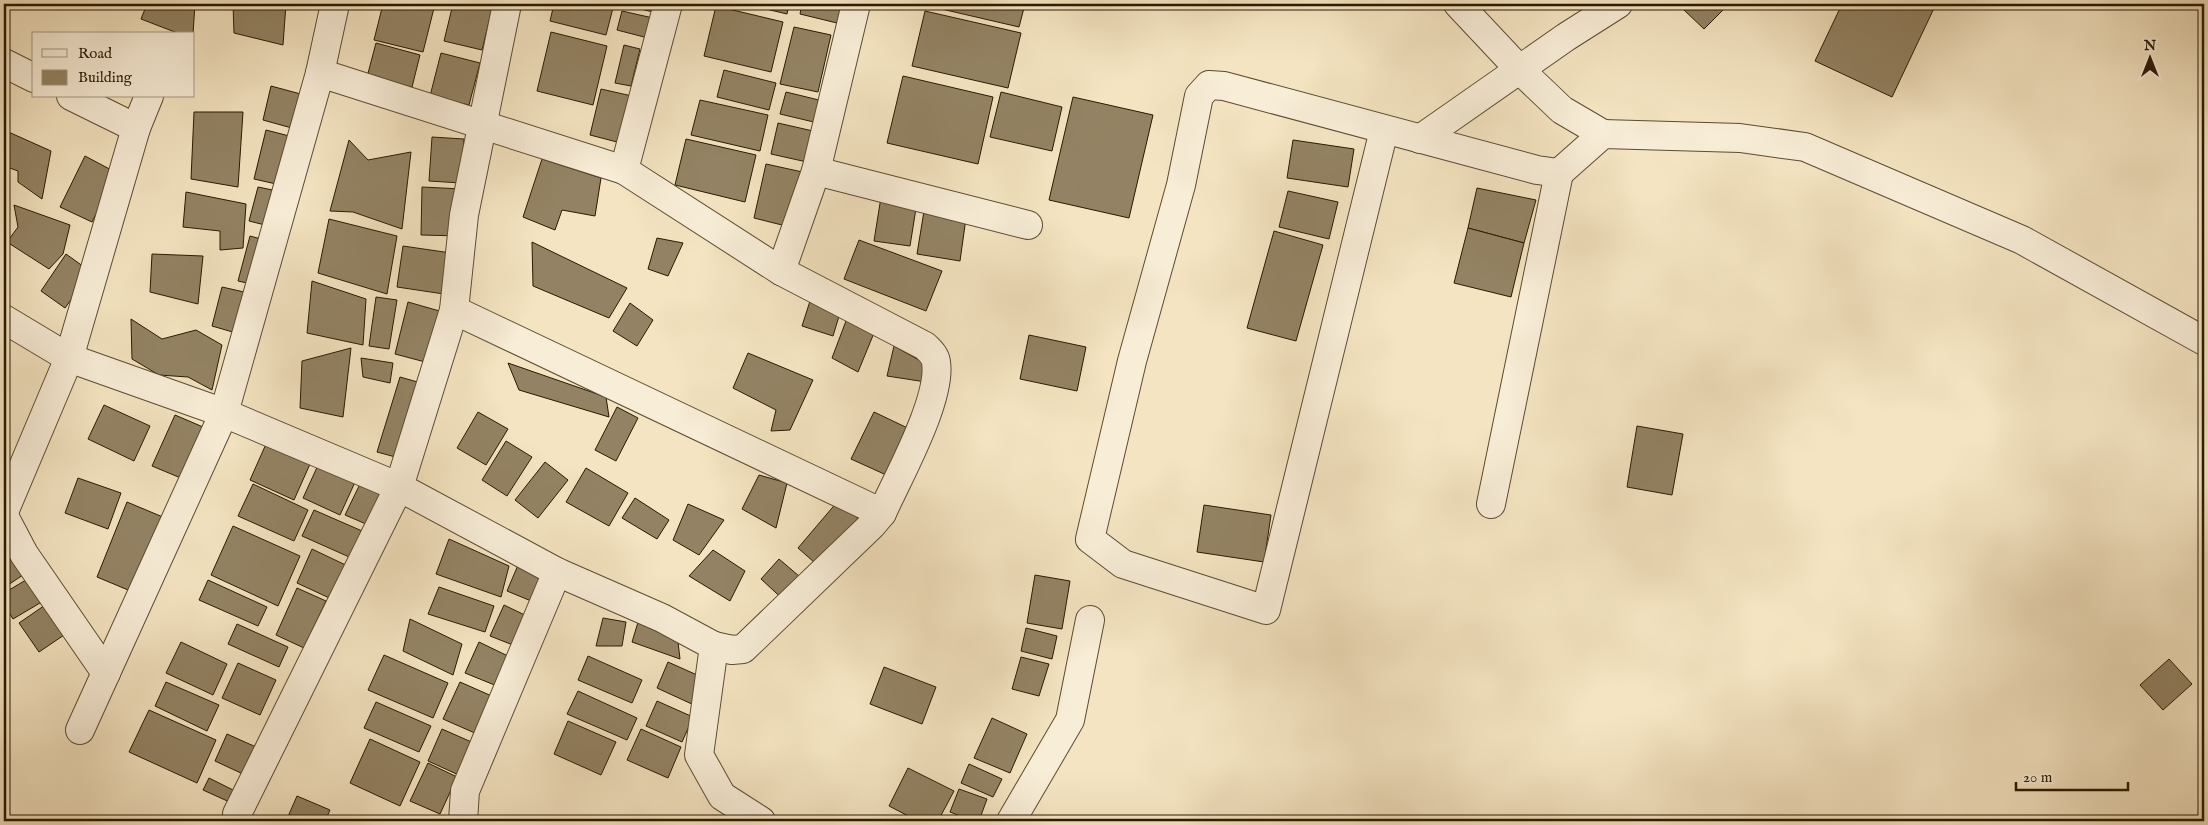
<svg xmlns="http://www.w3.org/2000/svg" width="2208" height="825" font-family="'IM FELL English',serif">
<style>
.building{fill:#938364;stroke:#2a1900}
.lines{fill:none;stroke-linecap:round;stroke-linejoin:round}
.street-casing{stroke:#5c4c30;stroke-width:30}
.street{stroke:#f8edd7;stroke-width:28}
</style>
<rect width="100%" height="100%" fill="#f4e4c1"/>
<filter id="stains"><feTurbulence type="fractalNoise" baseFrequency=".004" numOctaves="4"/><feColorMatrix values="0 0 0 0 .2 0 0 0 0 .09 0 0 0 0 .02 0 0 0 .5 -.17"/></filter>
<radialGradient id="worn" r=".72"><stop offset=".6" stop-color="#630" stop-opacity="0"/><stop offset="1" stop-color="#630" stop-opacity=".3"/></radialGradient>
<!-- building -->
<g class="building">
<path d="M147,4h48l-2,30h-13l-39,-15z"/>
<path d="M233,4h53l-3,41 -49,-12z"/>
<path d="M383,4h52l-12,48 -49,-12z"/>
<path d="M453,4l40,1 -11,45 -38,-9z"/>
<path d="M554,4h60l-8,31 -56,-14z"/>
<path d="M620,4h35l-2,8z"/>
<path d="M745,4h44l-2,10z"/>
<path d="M802,4h40l-5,19 -37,-9z"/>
<path d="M920,4h105l-6,23z"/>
<path d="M1687,4h42l-25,25 -21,-20z"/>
<path d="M1842,4h94l-44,93 -77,-36z"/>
<path d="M716,6l67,16 -12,50 -67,-16z"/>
<path d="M622,11l31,7 -5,20 -31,-8z"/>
<path d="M925,11l96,22 -13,55 -96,-22z"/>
<path d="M794,27l37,8 -13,57 -38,-8z"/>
<path d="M551,32l56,14 -14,59 -56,-14z"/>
<path d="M376,43l44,12 -8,32 -45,-10z"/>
<path d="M624,45l16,4 -9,37 -16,-3z"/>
<path d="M441,53l39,10 -11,42 -39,-9z"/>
<path d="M724,70l52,13 -7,27 -52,-13z"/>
<path d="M903,76l90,21 -15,67 -91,-21z"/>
<path d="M271,86l37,10 -9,34 -36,-10z"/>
<path d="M601,89l31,7 -11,47 -31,-8z"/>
<path d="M786,92l37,9 -5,22 -38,-9z"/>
<path d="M1001,92l61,15 -10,44 -62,-14z"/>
<path d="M1073,97l80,18 -24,103 -80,-18z"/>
<path d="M700,100l68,15 -8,36 -69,-16z"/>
<path d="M194,112h49l-5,75 -47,-8z"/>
<path d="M778,123l35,8 -6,31 -36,-8z"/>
<path d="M4,130l47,21 -9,48 -24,-17v-11l-14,-5z"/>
<path d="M266,130l31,8 -12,48 -31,-7z"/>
<path d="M432,137l32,2 -3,44 -32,-2z"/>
<path d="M686,139l70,16 -11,47 -70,-17z"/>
<path d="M349,140l19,20 43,-8 -9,77 -49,-17 -23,-1z"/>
<path d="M1293,140l61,9 -6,38 -61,-9z"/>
<path d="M85,156l32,17 -25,49 -32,-15z"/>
<path d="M542,159l59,19 -6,38 -33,-6 -7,20 -32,-13z"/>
<path d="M766,164l41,9 -13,55 -40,-10z"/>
<path d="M258,187l24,5 -9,35 -24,-6z"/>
<path d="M422,187l40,2 -2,47 -39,-1z"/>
<path d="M1477,188l59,12 -12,43 -56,-15z"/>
<path d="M1288,191l50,11 -9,37 -50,-12z"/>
<path d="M186,192l60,12 -3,44 -23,2v-19l-37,-4z"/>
<path d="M881,197l36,5 -7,44 -36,-5z"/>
<path d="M4,205l6,4 -6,9z"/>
<path d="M14,205l56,20 -7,29 -14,15 -42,-27 11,-15z"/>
<path d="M924,211l42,7 -6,43 -43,-7z"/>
<path d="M329,219l68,17 -10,58 -69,-21z"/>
<path d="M1468,228l56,15 -13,54 -57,-14z"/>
<path d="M1274,231l49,14 -27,96 -49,-13z"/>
<path d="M250,236l18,5 -12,44 -18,-4z"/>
<path d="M657,238l26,5 -15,33 -20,-7z"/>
<path d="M859,240l83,31 -16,40 -82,-32z"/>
<path d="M532,242l95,46 -18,30 -76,-32z"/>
<path d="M403,246l48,7 -7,41 -47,-7z"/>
<path d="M66,254l25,18 -26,36 -24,-17z"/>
<path d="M152,254l51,2 -5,48 -48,-12z"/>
<path d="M312,281l54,18 -3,46 -56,-12z"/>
<path d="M222,287l31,7 -10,41 -31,-9z"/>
<path d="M376,297l21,3 -8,49 -20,-3z"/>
<path d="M811,298l29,15 -7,23 -31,-10z"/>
<path d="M408,302l35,10 -14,51 -34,-9z"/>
<path d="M630,303l23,17 -16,26 -24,-15z"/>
<path d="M849,313l25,20 -16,39 -26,-14z"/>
<path d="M131,319l31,20 34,-9 26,15 -10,45 -24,-13 -29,-2 -27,-16z"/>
<path d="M1029,335l57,12 -9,44 -57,-12z"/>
<path d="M894,346l32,18v18l-39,-6z"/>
<path d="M351,348l-8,69 -43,-9 2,-47z"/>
<path d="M748,353l65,27 -23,50 -19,1 5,-21 -43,-22z"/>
<path d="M361,358l32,5 -3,20 -27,-6z"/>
<path d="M508,363l98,34 3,20 -90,-27z"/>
<path d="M400,377l21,6 -22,75 -22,-6z"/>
<path d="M104,405l46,21 -16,35 -46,-22z"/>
<path d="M617,407l21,11 -22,43 -21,-11z"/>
<path d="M478,412l30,17 -22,36 -29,-17z"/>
<path d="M874,412l42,20 -21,47 -44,-20z"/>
<path d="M175,415l35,15 -22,51 -36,-15z"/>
<path d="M1637,426l46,8 -11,61 -45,-8z"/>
<path d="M506,441l26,16 -25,39 -25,-16z"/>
<path d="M266,444l44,20 -16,36 -44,-20z"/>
<path d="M545,462l23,18 -30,38 -23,-18z"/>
<path d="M319,463l37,17 -16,35 -37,-17z"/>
<path d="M586,468l42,25 -19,33 -43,-24z"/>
<path d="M759,475l28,8 -11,45 -34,-19z"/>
<path d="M78,478l43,15 -13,36 -43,-16z"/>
<path d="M361,482l21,9 -16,33 -21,-9z"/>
<path d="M253,484l55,26 -14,31 -56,-25z"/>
<path d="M635,498l34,22 -12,19 -35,-21z"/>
<path d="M838,501l25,22 -40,47 -25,-22z"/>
<path d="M127,502l43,18 -30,75 -43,-18z"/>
<path d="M688,504l36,16 -25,35 -26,-15z"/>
<path d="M1204,505l67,10 -7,47 -67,-10z"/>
<path d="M314,510l55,24 -13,26 -54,-24z"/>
<path d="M233,526l67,30 -22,50 -67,-31z"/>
<path d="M449,539l60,27 -8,31 -65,-23z"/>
<path d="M4,540l25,31 -24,16 -1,-2z"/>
<path d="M312,549l42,20 -16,33 -41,-19z"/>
<path d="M713,550l32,21 -15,30 -41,-25z"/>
<path d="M521,558l29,13 -14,32 -29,-12z"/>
<path d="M779,559l27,23 -19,21 -26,-24z"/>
<path d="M1035,575l35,6 -8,48 -35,-6z"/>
<path d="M31,577l14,23 -32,19 -9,-15v-11z"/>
<path d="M208,580l59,27 -9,19 -59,-26z"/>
<path d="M439,587l55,19 -9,26 -57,-18z"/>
<path d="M297,588l29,13 -22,47 -28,-13z"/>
<path d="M51,601l19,30 -31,21 -20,-29z"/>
<path d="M504,605l27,13 -13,29 -28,-11z"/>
<path d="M603,618l23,4 -4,24h-26z"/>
<path d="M410,619l52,25 -9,31 -50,-24z"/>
<path d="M639,619l39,23 2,17 -48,-17z"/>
<path d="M237,624l51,23 -9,20 -51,-23z"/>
<path d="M1026,628l31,8 -5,23 -31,-8z"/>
<path d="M181,642l46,22 -14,31 -47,-22z"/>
<path d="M479,642l31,15 -13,29 -32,-13z"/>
<path d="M384,655l64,28 -15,35 -65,-28z"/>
<path d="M588,656l54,24 -10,23 -54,-23z"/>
<path d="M1021,657l28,7 -10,32 -27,-7z"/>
<path d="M2169,659l23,25 -29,26 -23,-25z"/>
<path d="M668,662l38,17 -12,26 -37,-17z"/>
<path d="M238,663l38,17 -16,35 -38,-17z"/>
<path d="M884,667l52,20 -14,37 -52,-20z"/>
<path d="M166,682l53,23 -12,26 -52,-25z"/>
<path d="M460,682l34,15 -17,37 -34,-15z"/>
<path d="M578,691l59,27 -10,22 -60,-26z"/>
<path d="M657,701l36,16 -11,25 -36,-16z"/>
<path d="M376,702l55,24 -12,26 -55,-24z"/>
<path d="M149,710l67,30 -19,43 -68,-31z"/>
<path d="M992,718l35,16 -17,39 -36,-15z"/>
<path d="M568,721l48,21 -15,33 -47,-21z"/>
<path d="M442,729l34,15 -15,32 -33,-15z"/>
<path d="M641,729l40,18 -13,31 -41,-18z"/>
<path d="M227,734l29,13 -13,27 -28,-13z"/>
<path d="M370,739l50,23 -20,44 -50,-23z"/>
<path d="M428,763l29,14 -17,37 -30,-13z"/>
<path d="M969,764l33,15 -9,18 -32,-14z"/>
<path d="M908,768l46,23 -16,30h-20l-29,-15z"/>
<path d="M209,778l30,15 -5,11 -31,-14z"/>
<path d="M959,789l28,10 -8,22h-6l-23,-9z"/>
<path d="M297,796l33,14 -5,11h-39z"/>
</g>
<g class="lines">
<!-- street casing -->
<g class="street-casing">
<g id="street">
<path d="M1458,4l62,66 42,40 41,24"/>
<path d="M4,63l30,15"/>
<path d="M320,73l304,97 157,101 144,75c5,5 10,9 11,16 6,37 -38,115 -54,151l-10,12 -129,124 -11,1 -18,-4"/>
<path d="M71,96l65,32"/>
<path d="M1384,130l-118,480 -143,-46 -33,-25 42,-178 49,-176 18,-89 10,-11 15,1 313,84 22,3 44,-39 137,4 65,9 217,93 182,101"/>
<path d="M1420,139l146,-102 52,-33"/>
<path d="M624,170l44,-166"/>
<path d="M816,171l212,54"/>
<path d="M781,271l35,-100 40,-167"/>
<path d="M454,310l428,203"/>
<path d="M4,319l65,39 155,55 175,74 158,85 105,46 52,28 -15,109 23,41 39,25"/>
<path d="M1491,504l68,-331"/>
<path d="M4,512l65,-154 67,-230 13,-32"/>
<path d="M4,516l20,38 82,119"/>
<path d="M80,730l144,-317 96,-340 15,-69"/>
<path d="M237,814l162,-327 55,-177 10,-95 43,-211"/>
<path d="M463,821l2,-30 92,-219"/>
<path d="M1011,821l59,-101 20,-100"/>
</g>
</g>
<!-- street -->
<use href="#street" class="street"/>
</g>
<!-- margin -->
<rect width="2208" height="825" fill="none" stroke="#f4e4c1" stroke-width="20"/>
<rect x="5" y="5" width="2198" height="815" fill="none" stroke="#2a1900" stroke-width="2.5"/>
<rect x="10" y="10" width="2188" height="805" fill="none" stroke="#2a1900"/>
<!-- legend -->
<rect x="32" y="32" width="162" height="65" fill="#f8edd7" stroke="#a69881"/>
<rect x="42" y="49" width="25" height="8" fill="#f8edd7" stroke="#a69881"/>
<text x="78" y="58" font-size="15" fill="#2a1900">Road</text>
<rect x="42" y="70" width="25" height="15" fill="#938364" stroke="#a69881"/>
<text x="78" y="82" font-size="15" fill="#2a1900">Building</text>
<!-- north arrow -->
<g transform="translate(2150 58)" stroke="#f8edd7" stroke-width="4" paint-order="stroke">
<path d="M0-4L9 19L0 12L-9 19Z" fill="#2a1900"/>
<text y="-8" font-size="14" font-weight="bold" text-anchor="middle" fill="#2a1900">N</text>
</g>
<!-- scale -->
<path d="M2016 782v8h112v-8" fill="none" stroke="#2a1900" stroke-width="2.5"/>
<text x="2023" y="782" font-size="15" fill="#2a1900" stroke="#f8edd7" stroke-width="4" paint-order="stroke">20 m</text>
<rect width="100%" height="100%" filter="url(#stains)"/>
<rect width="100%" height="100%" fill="url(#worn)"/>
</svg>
